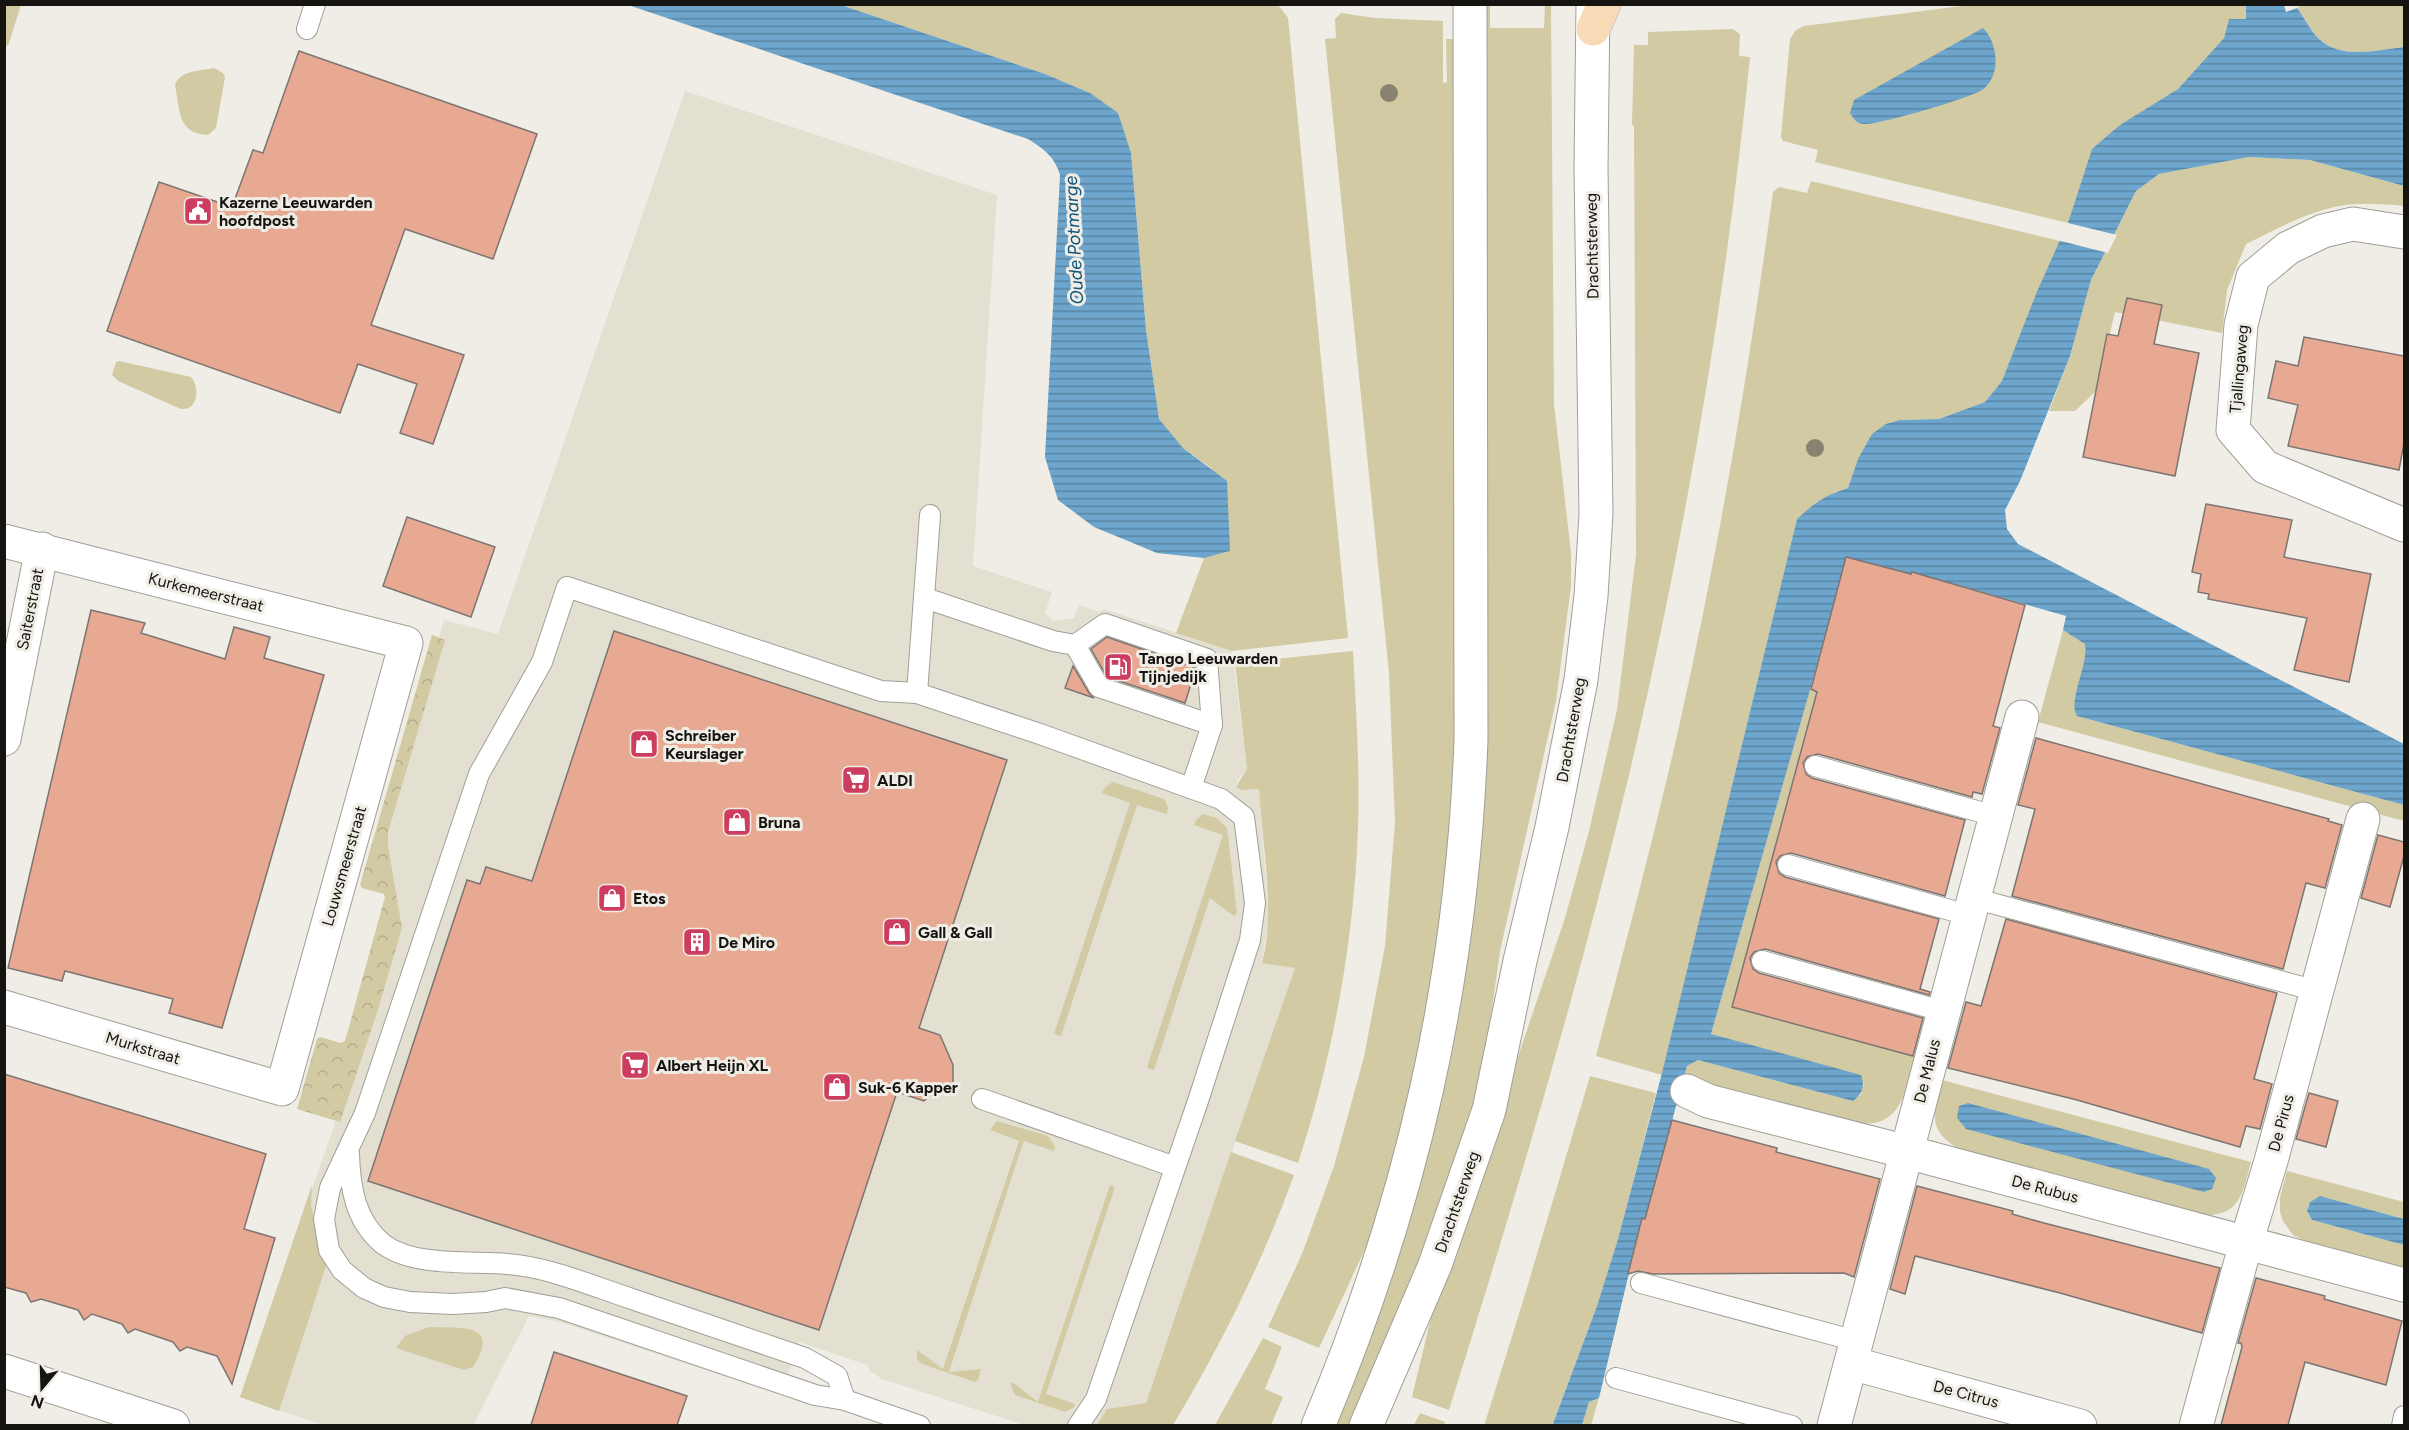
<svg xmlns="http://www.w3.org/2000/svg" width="2409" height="1430" font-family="Figtree,sans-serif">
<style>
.built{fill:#e3e0d1}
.green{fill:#d1caa3}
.forest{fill:url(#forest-crowns)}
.water{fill:url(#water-rules)}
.pier{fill:#efede5}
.building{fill:#e8a992;stroke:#7d7572;stroke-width:1.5}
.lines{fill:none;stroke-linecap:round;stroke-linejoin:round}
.lane-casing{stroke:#a09f97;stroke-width:22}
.street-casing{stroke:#a09f97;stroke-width:35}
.secondary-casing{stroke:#a09f97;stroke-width:35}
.primary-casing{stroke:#cccbcb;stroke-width:35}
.lane{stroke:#fff;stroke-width:20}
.street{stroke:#fff;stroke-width:33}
.secondary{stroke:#fff;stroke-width:33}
.primary{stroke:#f8dbb6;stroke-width:33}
.tree{fill:#888370}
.labels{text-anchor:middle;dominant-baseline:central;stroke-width:6;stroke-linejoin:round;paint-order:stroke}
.poi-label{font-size:16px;font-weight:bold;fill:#151411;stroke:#efede5;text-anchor:start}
.street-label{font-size:16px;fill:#151411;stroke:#efede5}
.water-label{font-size:18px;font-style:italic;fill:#0d5479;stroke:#efede5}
</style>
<defs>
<pattern id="forest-crowns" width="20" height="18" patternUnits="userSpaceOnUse" patternTransform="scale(1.5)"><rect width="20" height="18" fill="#d1caa3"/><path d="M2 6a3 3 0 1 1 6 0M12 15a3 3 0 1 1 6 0" fill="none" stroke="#b3ad8b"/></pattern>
<pattern id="water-rules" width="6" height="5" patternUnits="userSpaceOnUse" patternTransform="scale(1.5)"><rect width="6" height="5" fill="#6da5cc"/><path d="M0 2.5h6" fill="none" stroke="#5885a4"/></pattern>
</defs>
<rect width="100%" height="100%" fill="#efede5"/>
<!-- built -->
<path class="built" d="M685,91l312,104 -24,371 79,26 -7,21 8,8 21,-3 5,-13 21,7 4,-3 128,42 15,118 -10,12v7l5,2 17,-1 10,130 -7,43 33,6 -149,435 -39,6 -10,16h-73l-142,-46 -12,-8 -3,-6 -68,-23 -18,53 -221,-73 -31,-6 -56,109h-149l-84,-28 132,-381 23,-83 -15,-90 64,-223 54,14z"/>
<!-- green -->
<g class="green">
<path d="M5,4l16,1 -13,41 -3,-1z"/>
<path d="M1271,4l9,3 8,11 60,620 -116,13 -56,-18 28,-75 26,-7 -19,-83 -28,-20 -24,-28 -13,-90 -15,-177 -41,-60 -45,-19 -204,-69z"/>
<path d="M2303,4l101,1v42c-27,3 -63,13 -85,-8 -9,-9 -15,-22 -22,-31z"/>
<path d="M1481,5h9v23h54l1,-23h6l3,399 17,149v33l-15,115 -56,250 -19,137 -8,37 -118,300 -25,1 115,-358z"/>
<path d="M1970,5h276v14h-17l-5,19 -46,51 -20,13 -90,121 -253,-61 3,-12 -35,-9 -2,-4 9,-98 6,-9 8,-4z"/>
<path d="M1341,13l34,5 68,3v62l4,-1 -1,-43h13l3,670 -19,237 -57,258 -67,144 -51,-21 34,-73 32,-88 30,-109 21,-111 10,-124 -6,-149 -64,-634 11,-1 -1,-19z"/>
<path d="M1733,29l7,5 -1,22 11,1c-23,231 -62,461 -114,688 -52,224 -118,445 -187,665l-37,-13 23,-96 130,-383 24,-87 28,-121 19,-155 -2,-428 -2,-3 2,-79h14v-13z"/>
<path d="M214,68l9,5 2,4 -9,51 -8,7c-31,-1 -28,-26 -33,-50 5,-15 26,-14 39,-17z"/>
<path d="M2249,157l61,3 94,26v20c-23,-2 -47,-4 -70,1 -30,7 -60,23 -88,37l-19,46 -5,43 -107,-21 -19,79 -21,20h-26l21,-55 21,-76 45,-89 23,-17z"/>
<path d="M1811,181l249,60 -58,140 -17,21 -46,17 -39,1 -42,39 -10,29 -13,4 -38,27 -135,556 -66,-19c29,-111 59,-222 84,-334 39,-175 69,-352 93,-530l6,-5 28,6z"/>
<path d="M119,361l72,16c9,10 7,34 -10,32l-63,-28 -6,-6 4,-13z"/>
<path d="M2063,630l23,14c3,24 -18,49 -9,72l327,89v16l-366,-99z"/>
<path d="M1353,651c3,59 7,118 5,177 -4,114 -25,228 -60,335l-63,-22 60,-173 -33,-5c14,-48 0,-122 -3,-174l-17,1 -5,-2v-3l10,-16 -12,-106z"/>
<path d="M1810,689l7,2 -85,316 183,49c-9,33 -13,73 -57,67l-174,-46 3,-11 11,-6 155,41 8,-7 3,-10 -153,-50z"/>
<path d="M1113,782l51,17 4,8 -1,7 -30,-9 -76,231 -7,-2 76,-231 -28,-10 4,-7z"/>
<path d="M1203,814l14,4 10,10 10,85 -3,3 -24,-18 -56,172 -7,-2 1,-4 75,-229 -29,-10 2,-5z"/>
<path d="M1590,1076l66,17 -38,146 -21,67 -45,119 -68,1 39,-125z"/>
<path d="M1942,1080l309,82c-8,29 -10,54 -47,53l-246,-67c-32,-18 -24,-38 -16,-68z"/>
<path d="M997,1121l51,15 7,11 -1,4 -30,-10 -5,14 -70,217 32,-3 -3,11 -3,2 -53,-18 -5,-5v-9l26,19 76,-228 -29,-11z"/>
<path d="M1231,1152l63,23c-32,88 -73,170 -121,250h-76l10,-16 39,-6z"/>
<path d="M2287,1171l117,31v17l-84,-23 -10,6 -3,9 5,9 92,25v24l-95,-26 -16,-8 -10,-14 -3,-9v-15z"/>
<path d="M312,1185l-1,21 15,60 -47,145 -39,-14z"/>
<path d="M1110,1185l5,2 -69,207 29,10 -1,3 -9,5 -50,-17 -4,-9 1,-4 26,20z"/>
<path d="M429,1327c32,1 73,-4 44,40l-9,3 -68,-22 9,-12z"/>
<path d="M1263,1338l19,9 -17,42 18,8 -12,28h-56z"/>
<path d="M1599,1398l-8,27 -9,1 7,-24z"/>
<path d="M1420,1413l25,9 -1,3h-30z"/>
</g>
<!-- forest -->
<path class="forest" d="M432,635l13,5 -57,192v14l14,82 -26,88 -36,106 -43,-13 20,-70 3,-2 21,6 4,-2 40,-144 -1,-3 -22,-6 -2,-3z"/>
<!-- water -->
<g class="water">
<path d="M628,5h213l204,69 45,19 28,20 13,40 15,177 13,89 24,29 44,33 3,70 -26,7 -47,-5 -63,-26 -36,-27 -13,-43 15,-282c-5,-18 -16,-26 -32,-36z"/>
<path d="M2246,5h38l2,7 11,-4c7,9 13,22 22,31 22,21 58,11 85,8v139l-94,-26 -61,-3 -90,17 -23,17 -45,89 -21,76 -50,125 -15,29 2,19 11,15 386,200v61l-327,-89c-10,-16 12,-51 8,-72l-22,-14 3,-14 -154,-44 -1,2 -65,-17 -34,126 -101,351 150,41c4,12 2,18 -8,26l-155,-41 -11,6 -42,153h-3l-43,179 -10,4 -7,23 -30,1 45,-120 21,-67 44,-166 135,-554c16,-15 30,-25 51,-31l10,-29 14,-25 14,-10 14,-4 39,-1 46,-17 17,-21 34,-87 33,-74 23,-71 28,-24 58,-36 46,-51 5,-19h17z"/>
<path d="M1983,28c15,15 19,48 -1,62 -12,8 -106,36 -119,34 -7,-1 -9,-5 -13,-11l4,-13z"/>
<path d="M1968,1103l241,66 7,9 -4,11 -8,3 -238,-63 -9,-11 2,-12z"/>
<path d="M2320,1196l84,23v26l-92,-25 -5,-9 3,-9z"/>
</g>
<!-- pier -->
<path class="pier" d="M2065,222l3,1 49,12 -9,18 -51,-13z"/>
<!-- building -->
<g class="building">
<path d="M299,51l238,83 -44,125 -88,-30 -34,96 93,30 -31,89 -33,-11 17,-49 -59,-20 -18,49 -233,-82 52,-149 73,25 21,-57 10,3z"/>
<path d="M2127,298l35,7 -8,39 45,9 -24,123 -92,-19 24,-123 11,2z"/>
<path d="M2304,337l100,19v87l-5,27 -111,-24 10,-41 -30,-7 8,-37 22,5z"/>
<path d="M2206,504l86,16 -8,37 87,17 -22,108 -55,-12 13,-52 -99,-19 1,-5 -11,-2 3,-18 -9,-2z"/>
<path d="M407,517l88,30 -24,70 -88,-31z"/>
<path d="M1846,557l65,17 1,-2 113,33 -32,121 7,2 -18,66 -9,-2 -1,5 -154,-43 -11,3 -4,6 3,11 6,4 153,42 -20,76 -154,-43 -11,3 -4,6 3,11 6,4 154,42 -19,70 10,3 -1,3 -164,-46 -11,3 -4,6 3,11 6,4 164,45 -10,38 -181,-49 85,-315 -6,-3z"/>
<path d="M91,610l54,13 -4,10 84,26 9,-32 36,10 -6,21 60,17 -102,353 -53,-15 4,-14 -108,-28 -3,10 -54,-13z"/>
<path d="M614,631l393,129 -88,268 21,7 13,30v18l-10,1 -19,17 -27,-9 -78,238 -451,-149 99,-301 13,4 6,-17 46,14z"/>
<path d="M1107,637l89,31 -11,35 -78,-26 -16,-28z"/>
<path d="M1073,666l16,27 5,5 -29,-10z"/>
<path d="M2036,738l293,81 -1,2 14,4 -17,63 -19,-5 -23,86 -271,-73 23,-87 -17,-4z"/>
<path d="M2378,835l26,7v14l-14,51 -29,-9z"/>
<path d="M2006,919l271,74 -23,86 18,5 -12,45 -14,-3 -6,21 -163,-47 -129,-32 18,-66 15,4z"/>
<path d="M4,1074l262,80 -22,75 31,9 -43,146 -15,-28 -30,-9 -7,4 -7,-9 -38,-13 -7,4 -6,-9 -30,-10 -8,6 -6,-10 -37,-11 -10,3 -5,-9 -22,-6z"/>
<path d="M2309,1093l29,8 -12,46 -30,-8z"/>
<path d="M1672,1120l105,28 -1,4 104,27 -26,98 -10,-4 -191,1 -15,-3 -10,3 14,-56 3,1z"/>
<path d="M1917,1186l96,25 -1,3 32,9 176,45 -18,65 -142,-40 -145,-37 -10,38 -15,-5z"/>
<path d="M2256,1278l69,18 -1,3 78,22 -16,64 -81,-23 -17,63h-67l21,-78 -1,-4h-3z"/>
<path d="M554,1352l133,44 -10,29h-146z"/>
</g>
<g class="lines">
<!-- lane casing -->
<g class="lane-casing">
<g id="lane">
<path d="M307,29l8,-25"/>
<path d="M925,598l128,43 22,4 30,-21 102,35 5,66 -21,63"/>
<path d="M1075,645l24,42 113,38"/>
<path d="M917,693l13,-178"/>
<path d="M1815,766l180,50"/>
<path d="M1788,865l180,50"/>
<path d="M1973,898l344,93"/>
<path d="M1762,961l180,50"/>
<path d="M982,1099l193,68"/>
<path d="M349,1154c1,33 6,67 34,90 31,23 87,17 124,20 41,3 83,21 122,34 59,20 117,40 176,60l32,18 8,24"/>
<path d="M1641,1283l215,58"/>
<path d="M1616,1378l176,48"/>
<path d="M920,1426l-75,-26 -30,-5 -256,-87 -54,-10 -19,4 -33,2 -43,-2 -26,-5 -20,-9 -22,-18 -13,-20 -5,-31 6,-31 35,-75 114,-339 63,-112 25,-75 314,104 36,2 123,41 181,65 23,18 11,86 -5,37 -52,161 -102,298 -18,27"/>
<path d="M2402,1426l2,-10"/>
</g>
</g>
<!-- street casing -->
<g class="street-casing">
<g id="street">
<path d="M2404,232l-51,-8 -30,7 -35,17 -35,29 -12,48 -8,105 32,37 139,58"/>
<path d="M4,541l402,102 -124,446 -278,-82"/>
<path d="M4,739l38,-190"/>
<path d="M1687,1091l21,10 199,51 497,133"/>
<path d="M1851,1363l229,63"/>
<path d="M4,1371l169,55"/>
<path d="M1834,1426l188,-709"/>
<path d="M2196,1426l50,-183 25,-82 92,-342"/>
</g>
</g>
<!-- secondary casing -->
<g class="secondary-casing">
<g id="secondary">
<path d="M1318,1426c94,-222 144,-445 153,-686l-1,-736"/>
<path d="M1366,1426l69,-161 54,-155 31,-149 32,-134 29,-147 10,-84 5,-82 -5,-346 2,-164"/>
</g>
</g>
<!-- primary casing -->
<g class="primary-casing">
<path id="primary" d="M1593,29l11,-25"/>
</g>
<!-- lane -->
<use href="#lane" class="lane"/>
<!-- street -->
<use href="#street" class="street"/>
<!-- secondary -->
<use href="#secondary" class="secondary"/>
<!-- primary -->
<use href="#primary" class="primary"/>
</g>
<!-- trees -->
<g class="tree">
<circle cx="1389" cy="93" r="9"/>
<circle cx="1815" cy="448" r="9"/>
</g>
<!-- icons -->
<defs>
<g id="civic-square" transform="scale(1.5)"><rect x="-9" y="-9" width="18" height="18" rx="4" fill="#cd3d60" stroke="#efede5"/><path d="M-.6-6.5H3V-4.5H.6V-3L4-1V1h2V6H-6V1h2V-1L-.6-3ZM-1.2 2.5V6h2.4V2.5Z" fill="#fff"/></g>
<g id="fuel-square" transform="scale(1.5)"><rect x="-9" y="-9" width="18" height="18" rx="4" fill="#cd3d60" stroke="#efede5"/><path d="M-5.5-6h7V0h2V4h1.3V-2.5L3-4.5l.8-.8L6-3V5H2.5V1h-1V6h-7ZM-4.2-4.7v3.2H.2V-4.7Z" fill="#fff"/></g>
<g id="shop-square" transform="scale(1.5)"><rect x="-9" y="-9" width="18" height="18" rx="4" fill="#cd3d60" stroke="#efede5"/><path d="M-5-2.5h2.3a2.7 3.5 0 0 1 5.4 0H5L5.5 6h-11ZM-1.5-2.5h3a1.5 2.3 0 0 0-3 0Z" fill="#fff"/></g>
<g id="supermarket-square" transform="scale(1.5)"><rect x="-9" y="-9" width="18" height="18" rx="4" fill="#cd3d60" stroke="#efede5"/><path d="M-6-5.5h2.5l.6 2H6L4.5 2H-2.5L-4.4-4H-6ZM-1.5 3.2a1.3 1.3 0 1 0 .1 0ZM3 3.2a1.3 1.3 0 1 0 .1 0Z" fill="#fff"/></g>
<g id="building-square" transform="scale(1.5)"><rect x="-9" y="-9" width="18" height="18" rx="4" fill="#cd3d60" stroke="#efede5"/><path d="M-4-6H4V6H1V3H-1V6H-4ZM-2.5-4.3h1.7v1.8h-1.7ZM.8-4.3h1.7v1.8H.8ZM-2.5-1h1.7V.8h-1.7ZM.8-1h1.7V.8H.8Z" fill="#fff"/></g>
</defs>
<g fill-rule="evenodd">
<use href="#civic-square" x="198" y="211"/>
<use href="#fuel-square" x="1118" y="667"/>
<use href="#shop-square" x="644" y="744"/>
<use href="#supermarket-square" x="856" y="780"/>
<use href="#shop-square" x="737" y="822"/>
<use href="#shop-square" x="612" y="898"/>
<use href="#shop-square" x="897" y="932"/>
<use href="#building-square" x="697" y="942"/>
<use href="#supermarket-square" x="635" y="1065"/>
<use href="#shop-square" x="837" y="1087"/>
</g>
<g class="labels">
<!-- poi labels -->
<g class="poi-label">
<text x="219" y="202">Kazerne Leeuwarden<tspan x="219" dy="18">hoofdpost</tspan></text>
<text x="1139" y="658">Tango Leeuwarden<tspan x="1139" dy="18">Tijnjedijk</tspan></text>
<text x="665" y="735">Schreiber<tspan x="665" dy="18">Keurslager</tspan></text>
<text x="877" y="780">ALDI</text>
<text x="758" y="822">Bruna</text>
<text x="633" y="898">Etos</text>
<text x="918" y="932">Gall &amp; Gall</text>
<text x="718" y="942">De Miro</text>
<text x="656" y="1065">Albert Heijn XL</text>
<text x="858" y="1087">Suk-6 Kapper</text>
</g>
<!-- street labels -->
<g class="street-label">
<text transform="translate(1592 246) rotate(-91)">Drachtsterweg</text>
<text transform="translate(2239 369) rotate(-85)">Tjallingaweg</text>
<text transform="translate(206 592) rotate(14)">Kurkemeerstraat</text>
<text transform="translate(30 609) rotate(-79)">Saiterstraat</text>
<text transform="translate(1571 730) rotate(-80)">Drachtsterweg</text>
<text transform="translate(344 866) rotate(-74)">Louwsmeerstraat</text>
<text transform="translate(143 1048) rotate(17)">Murkstraat</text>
<text transform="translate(1927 1071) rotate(-76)">De Malus</text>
<text transform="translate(2281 1123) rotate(-75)">De Pirus</text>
<text transform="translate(2045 1189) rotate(15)">De Rubus</text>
<text transform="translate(1457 1202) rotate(-71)">Drachtsterweg</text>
<text transform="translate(1966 1394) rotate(15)">De Citrus</text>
</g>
<!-- water labels -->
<g class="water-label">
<text transform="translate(1074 240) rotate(-93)">Oude Potmarge</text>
</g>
</g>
<!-- border -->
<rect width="2409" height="1430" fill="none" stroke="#151411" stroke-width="12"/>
<!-- north arrow -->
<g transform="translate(42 1388) rotate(199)" stroke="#efede5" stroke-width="4.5" paint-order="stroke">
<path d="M0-4.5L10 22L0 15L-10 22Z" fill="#151411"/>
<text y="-9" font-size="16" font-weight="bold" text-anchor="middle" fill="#151411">N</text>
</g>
</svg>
